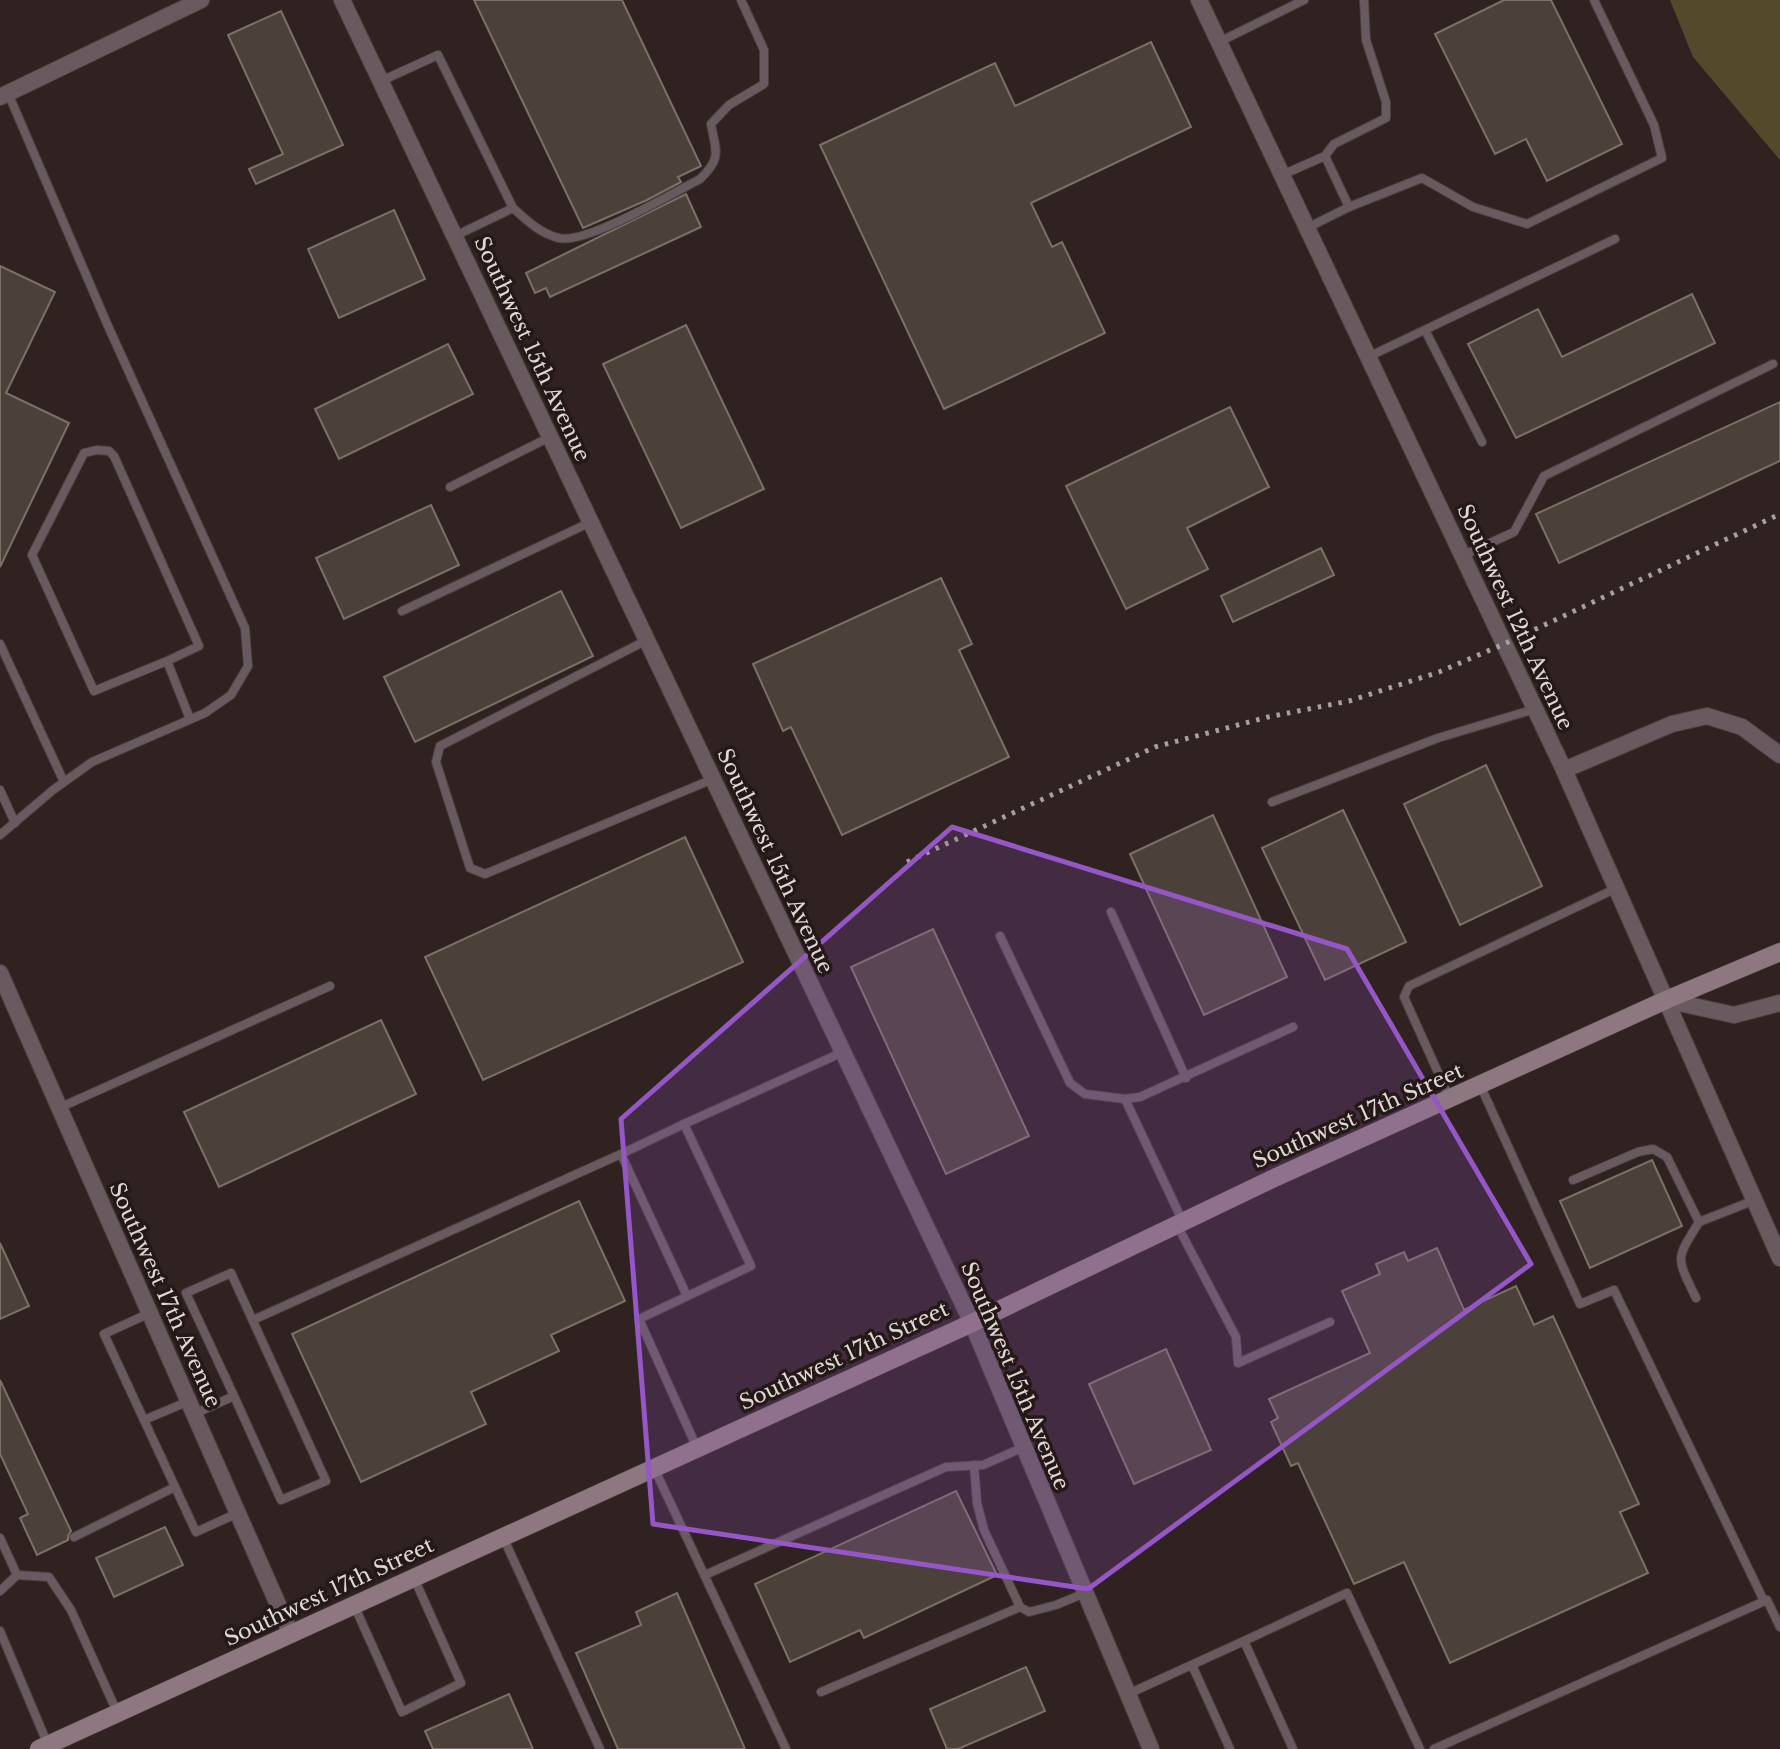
<svg xmlns="http://www.w3.org/2000/svg" width="1780" height="1749" font-family="'Libre Baskerville',serif">
<style>
.forest{fill:#55492b}
.building{fill:#4c413a;stroke:#7c7067;stroke-width:2}
.lines{fill:none;stroke-linecap:round;stroke-linejoin:round}
.service-casing{stroke:#4b3f3e;stroke-width:10}
.minor-casing{stroke:#4b3f3e;stroke-width:18}
.secondary-casing{stroke:#4b3f3e;stroke-width:19}
.service{stroke:#695a60;stroke-width:8}
.minor{stroke:#695a60;stroke-width:16}
.secondary{stroke:#8e7780;stroke-width:18}
.rail{stroke:#a99f9e;stroke-width:5;stroke-dasharray:3.5 7;stroke-linecap:butt}
.marked{fill:#9457c5;fill-opacity:0.2;stroke:#9457c5;stroke-width:5;stroke-linejoin:round}
.labels{text-anchor:middle;dominant-baseline:central;stroke-width:7;stroke-linejoin:round;paint-order:stroke}
.street-label{font-size:21px;fill:#e0d8d7;stroke:#251918}
</style>
<rect width="100%" height="100%" fill="#2f2221"/>
<!-- forest -->
<path class="forest" d="M1670,0h110v160l-87,-103z"/>
<!-- building -->
<g class="building">
<path d="M474,0h148l79,166 -23,11 3,5 -34,18 -64,28z"/>
<path d="M1504,0h47l71,144 -75,37 -21,-42 -31,15 -60,-120z"/>
<path d="M281,11l62,134 -87,39 -7,-15 34,-15 -55,-119z"/>
<path d="M1151,42l40,85 -160,76 21,44 10,-5 43,91 -161,76 -124,-264 175,-82 20,43z"/>
<path d="M686,194l15,33 -151,70 -4,-9 -11,5 -9,-20z"/>
<path d="M394,210l31,69 -86,39 -31,-69z"/>
<path d="M0,266l55,26 -49,101 63,30 -69,144z"/>
<path d="M1692,294l23,49 -199,95 -48,-94 70,-35 24,48z"/>
<path d="M686,325l78,164 -83,39 -78,-164z"/>
<path d="M448,344l25,50 -134,65 -24,-50z"/>
<path d="M1780,402v59l-221,102 -23,-49z"/>
<path d="M1230,407l39,80 -82,41 21,41 -82,40 -60,-123z"/>
<path d="M431,505l28,60 -115,54 -28,-61z"/>
<path d="M1321,548l13,27 -101,47 -12,-26z"/>
<path d="M941,578l31,66 -13,6 50,107 -167,78 -51,-108 -8,4 -30,-67z"/>
<path d="M561,591l32,65 -178,86 -31,-65z"/>
<path d="M1486,765l56,121 -82,39 -56,-121z"/>
<path d="M1343,810l63,132 -81,38 -63,-132z"/>
<path d="M1213,815l74,162 -83,38 -74,-161z"/>
<path d="M685,837l58,125 -260,118 -58,-123z"/>
<path d="M933,929l96,207 -83,38 -95,-207z"/>
<path d="M381,1020l35,74 -197,93 -35,-75z"/>
<path d="M1652,1160l30,66 -92,42 -30,-67z"/>
<path d="M579,1201l46,100 -74,34 8,16 -88,41 15,32 -125,58 -69,-148z"/>
<path d="M0,1243l29,63 -29,13z"/>
<path d="M1437,1248l27,62 52,-24 18,39 19,-9 86,188 -19,8 28,61 -198,90 -46,-101 -50,22 -56,-121 -7,3 -20,-44 7,-4 -9,-19 101,-46 -28,-62 38,-17 -4,-10 28,-12 4,9z"/>
<path d="M1166,1349l45,101 -77,34 -45,-100z"/>
<path d="M0,1380l71,151 -3,5v4l-31,15 -17,-37 8,-4 -28,-60z"/>
<path d="M956,1491l41,84 -133,63 -4,-8 -70,32 -35,-78z"/>
<path d="M165,1527l18,38 -69,32 -18,-39z"/>
<path d="M677,1593l68,156h-127l-42,-96 65,-28 -5,-13z"/>
<path d="M1026,1667l19,44 -87,38h-11l-17,-40z"/>
<path d="M509,1694l24,55h-100l-8,-18z"/>
</g>
<g class="lines">
<!-- service casing -->
<g class="service-casing">
<g id="service">
<path d="M1219,42l85,-42"/>
<path d="M381,81l57,-26 75,153"/>
<path d="M1325,156l9,-12 52,-26v-16l-20,-62 -2,-40"/>
<path d="M1282,175l43,-19 24,51 -42,21"/>
<path d="M1349,207l73,-29 51,29 54,17 135,-66 -8,-33 -60,-125"/>
<path d="M455,236l58,-28c13,12 28,26 46,30 26,7 114,-45 141,-59 22,-21 16,-27 11,-55l18,-19 35,-21v-34l-23,-50"/>
<path d="M1425,330l57,112"/>
<path d="M1368,357l247,-118"/>
<path d="M450,487l100,-50"/>
<path d="M1462,556l52,-24 30,-56 229,-112"/>
<path d="M402,611l189,-89"/>
<path d="M647,640l-207,106 -4,16 34,106 15,6 228,-95"/>
<path d="M0,644l64,138"/>
<path d="M167,661l-73,30 -62,-136 52,-102 13,-3 12,1 5,5 85,190 -32,15 23,58"/>
<path d="M0,790l15,33"/>
<path d="M1272,802l166,-64 97,-29"/>
<path d="M0,835l53,-45 39,-28 113,-49 26,-18 17,-29 -3,-38 -137,-302 -100,-233"/>
<path d="M1111,912l75,166"/>
<path d="M1000,936l70,147 15,11 40,5 15,-2 153,-70"/>
<path d="M1480,1085l100,219 34,-14 150,311"/>
<path d="M1125,1099l58,123"/>
<path d="M1450,1099l-46,-102 5,-11 208,-98"/>
<path d="M59,1108l271,-122"/>
<path d="M684,1124l159,-72"/>
<path d="M1573,1180l65,-28 15,-3 14,8 32,65 56,-22"/>
<path d="M1177,1225l59,112 2,26 92,-41"/>
<path d="M687,1296l-66,-142 63,-30 67,142 -112,53 58,129"/>
<path d="M1696,1298c-20,-42 -21,-37 3,-76"/>
<path d="M150,1313l-46,21 92,198 42,-19"/>
<path d="M253,1320l368,-166"/>
<path d="M194,1414l40,-18 47,104 45,-19 -95,-208 -45,20 48,103"/>
<path d="M144,1420l45,-19"/>
<path d="M974,1465l3,38 7,27 36,77 9,5 27,-7 29,-12"/>
<path d="M654,1468l132,281"/>
<path d="M74,1537l101,-50"/>
<path d="M503,1537l97,212"/>
<path d="M0,1538l17,37"/>
<path d="M705,1575l241,-108 37,-2 41,-18"/>
<path d="M0,1591l17,-16 32,2 22,33 46,102"/>
<path d="M354,1605l48,107 59,-29 -47,-105"/>
<path d="M0,1631l48,114"/>
<path d="M1244,1641l103,-48 73,156"/>
<path d="M1192,1665l38,84"/>
<path d="M821,1692l199,-85"/>
<path d="M1128,1694l116,-53 49,108"/>
<path d="M1434,1749l333,-149 13,27"/>
</g>
</g>
<!-- minor casing -->
<g class="minor-casing">
<g id="minor">
<path d="M342,0l630,1323 179,426"/>
<path d="M1199,0l365,770 216,488"/>
<path d="M0,97l201,-97"/>
<path d="M1564,770l108,-46 35,-8 35,11 38,28"/>
<path d="M0,973l291,661"/>
<path d="M1666,1000l68,15 46,-12"/>
</g>
</g>
<!-- secondary casing -->
<g class="secondary-casing">
<path id="secondary" d="M39,1749l933,-426 298,-143 396,-180 114,-48"/>
</g>
<!-- service -->
<use href="#service" class="service"/>
<!-- minor -->
<use href="#minor" class="minor"/>
<!-- secondary -->
<use href="#secondary" class="secondary"/>
<!-- rail -->
<path class="rail" d="M907,862l248,-115 113,-30 81,-16 90,-29 65,-28 276,-130"/>
</g>
<!-- marked area -->
<path class="marked" d="M952,827l395,122 184,315 -443,325 -435,-65 -32,-405z"/>
<g class="labels">
<!-- street labels -->
<g class="street-label">
<text transform="translate(532 349) rotate(65)">Southwest 15th Avenue</text>
<text transform="translate(1515 617) rotate(65)">Southwest 12th Avenue</text>
<text transform="translate(775 861) rotate(65)">Southwest 15th Avenue</text>
<text transform="translate(1358 1116) rotate(-24)">Southwest 17th Street</text>
<text transform="translate(165 1295) rotate(66)">Southwest 17th Avenue</text>
<text transform="translate(844 1356) rotate(-25)">Southwest 17th Street</text>
<text transform="translate(1015 1376) rotate(67)">Southwest 15th Avenue</text>
<text transform="translate(329 1592) rotate(-25)">Southwest 17th Street</text>
</g>
</g>
</svg>
